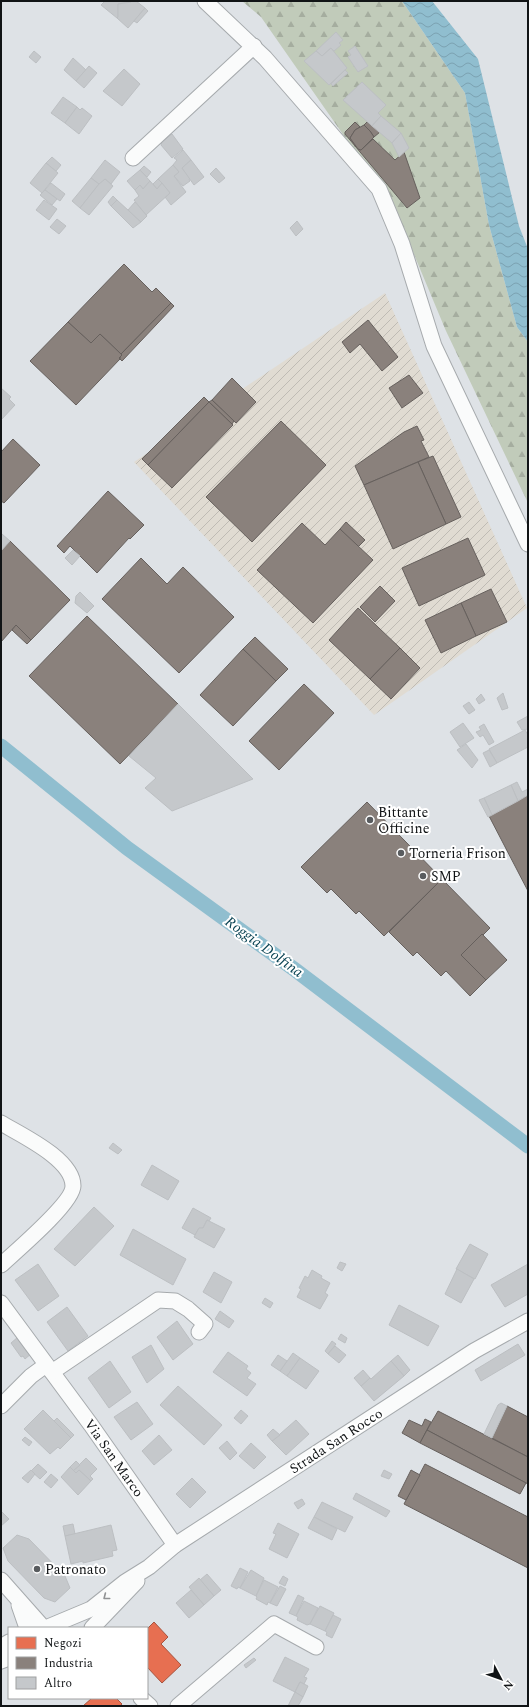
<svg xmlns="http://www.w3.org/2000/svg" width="529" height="1707" font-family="Spectral,serif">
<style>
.industrial{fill:url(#industrial-furrows)}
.forest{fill:url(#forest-firs)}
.water{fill:url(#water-waves)}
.shops{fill:#e76f51;stroke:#a7543f}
.industry{fill:#8a817c;stroke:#66605d}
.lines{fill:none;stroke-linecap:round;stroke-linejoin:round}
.canal{stroke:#90becf;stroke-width:15}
.building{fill:#c5c8cb;stroke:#bcbfc2}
.minor-casing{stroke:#a6aaad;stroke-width:17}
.minor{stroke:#fafbfb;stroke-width:15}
.oneway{stroke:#919394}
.poi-dot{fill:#595c5f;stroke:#fff;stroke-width:1.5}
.labels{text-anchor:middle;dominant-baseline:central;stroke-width:4;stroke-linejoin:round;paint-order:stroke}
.poi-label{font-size:14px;fill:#111416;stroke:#fff;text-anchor:start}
.street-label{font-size:14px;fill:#111416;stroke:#fff}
.water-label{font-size:15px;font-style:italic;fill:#0c4555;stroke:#fff}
</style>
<defs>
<pattern id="industrial-furrows" width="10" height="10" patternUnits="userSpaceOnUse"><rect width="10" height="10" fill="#e0dbd2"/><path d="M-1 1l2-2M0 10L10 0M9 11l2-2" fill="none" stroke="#bfbbb4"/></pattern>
<pattern id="forest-firs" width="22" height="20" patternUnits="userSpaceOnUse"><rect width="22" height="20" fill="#c1cbba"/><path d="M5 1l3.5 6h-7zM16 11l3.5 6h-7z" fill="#a5ad9f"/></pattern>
<pattern id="water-waves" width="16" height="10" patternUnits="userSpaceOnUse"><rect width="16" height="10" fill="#90becf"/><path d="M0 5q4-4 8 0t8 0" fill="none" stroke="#7ba2b1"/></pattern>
</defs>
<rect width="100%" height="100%" fill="#dee2e6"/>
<!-- industrial -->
<path class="industrial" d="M385,293l142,315 -153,107 -240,-253z"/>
<!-- forest -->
<path class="forest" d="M242,1h160l63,92 24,132 28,102 11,15v161l-82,-172 -51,-122 -134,-192z"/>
<!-- water -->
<path class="water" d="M402,1h30l46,58 41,167 9,23v93l-11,-15 -28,-102 -24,-132z"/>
<!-- shops -->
<g class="shops">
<path d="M154,1622l14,15 -7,7 20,21 -19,18 -15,-16v-38z"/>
<path d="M92,1698h24l6,6 -2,2h-37z"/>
</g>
<!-- industry -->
<g class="industry">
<path d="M355,122l5,5 -5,3 -5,8 8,11 3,1 12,-11 22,21 9,-8 16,46 -13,10 -62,-74v-2z"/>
<path d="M367,122l13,10 -6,5 -4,-6 -6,-6z"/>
<path d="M364,125l6,6 4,6 -13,13 -3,-1 -8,-11 5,-8z"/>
<path d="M124,264l28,28 4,-4 15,15 -50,51 -21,-20 -9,9 -23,-21z"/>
<path d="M171,303l3,3 -52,55 -2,-2 1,-5z"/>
<path d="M368,320l30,37 -16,14 -22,-27 -10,9 -8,-11z"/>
<path d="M68,322l23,21 9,-9 22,21 -3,3 1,1 -44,46 -46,-44z"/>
<path d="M409,375l14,18 -21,15 -13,-20z"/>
<path d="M232,378l24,24 -20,21 -24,-23z"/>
<path d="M204,397l5,5 -61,63 -6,-6z"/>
<path d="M212,400l22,21 -2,3 -23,-22z"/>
<path d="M209,402l24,23 -61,63 -24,-23z"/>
<path d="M281,421l45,44 -74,77 -46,-45z"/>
<path d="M417,426l7,14 -3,1 8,16 -65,28 -9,-19 49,-34z"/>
<path d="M13,439l27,26 -36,38 -3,-2v-49z"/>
<path d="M433,456l28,61 -15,7 -28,-62z"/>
<path d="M418,462l28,62 -53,25 -29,-64z"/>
<path d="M108,491l36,34 -14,14 -1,-1 -32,35 -27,-27 -6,7 -7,-7z"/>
<path d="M346,522l19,18 -7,7 -18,-18z"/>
<path d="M302,523l23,22 15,-16 33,31 -60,63 -56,-53z"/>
<path d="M468,538l17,37 -66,31 -17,-38z"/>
<path d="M10,541l60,59 -39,40 -15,-15 -15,17v-91z"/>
<path d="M141,558l26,26 16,-17 51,50 -55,56 -77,-74z"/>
<path d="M380,586l15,15 -20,21 -15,-15z"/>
<path d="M491,589l16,33 -31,14 -15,-33z"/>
<path d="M461,603l15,33 -35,17 -16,-33z"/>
<path d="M358,608l42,40 -30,31 -41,-39z"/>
<path d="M87,616l91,88 -58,60 -91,-88z"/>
<path d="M16,625l15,15 -4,4 -15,-14z"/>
<path d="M255,637l33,32 -12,12 -33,-32z"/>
<path d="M400,648l20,20 -29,31 -21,-20z"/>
<path d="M243,649l33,32 -43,45 -33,-31z"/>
<path d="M304,684l30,29 -55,57 -30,-29z"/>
<path d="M528,795v96l-39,-75z"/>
<path d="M367,802l75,77 -58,57 -25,-25 -3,3 -25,-25 -4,4 -26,-26z"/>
<path d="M442,879l48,49 -7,7 -1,-1 -21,21 25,25 -16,16 -24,-25 -5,5 -24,-24 -4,4 -24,-24z"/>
<path d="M482,934l25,26 -21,20 -25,-25z"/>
<path d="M507,1406l21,11v40l-36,-19z"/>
<path d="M438,1411l90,46v27l-101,-54z"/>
<path d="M425,1419l6,3 -11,21 -18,-10 7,-13 13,6z"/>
<path d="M427,1430l99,53 -6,11 -100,-51z"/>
<path d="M425,1464l103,53v51l-124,-64z"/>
<path d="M411,1470l9,5 -14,25 -8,-4z"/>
</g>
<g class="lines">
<!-- canal -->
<path class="canal" d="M1,746l126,102 167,121 234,177"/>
</g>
<!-- building -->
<g class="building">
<path d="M105,1h27l-1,1 -13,2v13l-1,1 -16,-13z"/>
<path d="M132,1h4l9,7 -17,20 -11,-10 1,-1v-13l13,-2z"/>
<path d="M145,8l3,3 -11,12 -3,-2z"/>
<path d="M336,32l7,8 -4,3 2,2 -7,6 -3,-3 -9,8 -6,-5z"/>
<path d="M355,46l13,20 -10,6 -10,-15 3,-2 -3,-4z"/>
<path d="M331,48l16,20 -18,17 -25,-24 12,-10 6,5z"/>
<path d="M34,51l7,6 -5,6 -7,-6z"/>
<path d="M73,58l13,12 -10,11 -12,-11z"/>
<path d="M89,66l8,7 -13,15 -8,-7z"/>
<path d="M124,69l16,15 -18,22 -19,-15z"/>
<path d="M345,70l3,3 -15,13 -2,-2z"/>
<path d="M362,82l24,23 -8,8 3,3 -9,10 -29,-26z"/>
<path d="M63,97l14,10 -12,16 -14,-10z"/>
<path d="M77,107l3,3 2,-2 10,8 -13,18 -14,-11z"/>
<path d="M381,116l20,17 -9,10 -20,-17z"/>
<path d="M401,133l8,15 -10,9 -7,-14z"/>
<path d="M172,134l11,15 -11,9 -11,-13 1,-3z"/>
<path d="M183,150l8,10 -9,8 8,10 -1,1 1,2 -7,5 -9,-10 5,-4 -6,-7 4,-5 -3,-2z"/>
<path d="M52,157l9,8 -5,6 -10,-8z"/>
<path d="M105,160l15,12 -9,12 -6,-5 -5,6 -9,-7z"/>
<path d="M191,160l13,17 -10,8 -12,-17z"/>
<path d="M46,163l12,10 -16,20 -12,-10z"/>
<path d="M173,165l6,7 -5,4 12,16 -15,13 -6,-8 5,-4 -12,-14z"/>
<path d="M144,166l7,6 -4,5 -7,-7z"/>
<path d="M216,168l9,10 -6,5 -9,-9z"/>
<path d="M140,170l10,11 -7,8 -3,-4 -5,5 -8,-9z"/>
<path d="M91,178l8,6 -19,24 -8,-7z"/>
<path d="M105,179l8,7 -24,29 -9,-7 19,-24z"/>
<path d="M158,179l4,4 -5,6 -4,-5z"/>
<path d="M150,181l7,8 5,-6 8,10 -24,22 -12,-15 5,-4 -4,-6 5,-5 3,4z"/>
<path d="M51,183l14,11 -5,7 -15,-11z"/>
<path d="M45,190l12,9 -5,6 -12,-10z"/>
<path d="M113,196l4,4 -6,6 -3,-4z"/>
<path d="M44,200l13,9 -8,11 -13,-10z"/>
<path d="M117,200l24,22 -8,6 -22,-22z"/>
<path d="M135,202l12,14 -6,6 -13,-12z"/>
<path d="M57,219l9,7 -7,8 -9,-7z"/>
<path d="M297,221l6,8 -7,7 -6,-8z"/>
<path d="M1,388l10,9 -2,2 6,6 -14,15z"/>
<path d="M2,534l8,7 -9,10v-15z"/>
<path d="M73,550l7,6 -8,9 -7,-7z"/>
<path d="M80,592l14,14 -7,7 -12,-10 1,-7z"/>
<path d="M503,693l5,15 -6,2 -5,-12z"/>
<path d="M481,694l4,6 -6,4 -3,-5z"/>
<path d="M469,702l6,8 -6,4 -6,-8z"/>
<path d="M178,704l75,75 -81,32 -27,-23 11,-10 -27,-22z"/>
<path d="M528,716v13l-6,1 -5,-8z"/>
<path d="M463,723l11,15 -14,9 -10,-15z"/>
<path d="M484,724l10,18 -5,3 -6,-10 -3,2 -4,-5 5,-2 -2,-3z"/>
<path d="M525,730l3,5v12l-31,16 -8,-14z"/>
<path d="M466,744l12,16 -6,8 -15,-18z"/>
<path d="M489,750l8,13 -7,4 -7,-14z"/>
<path d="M517,782l5,10 6,-3v6l-10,6 -7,-16z"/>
<path d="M511,785l7,16 -26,14 -8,-17z"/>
<path d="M484,798l8,17 -4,2 -9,-17z"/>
<path d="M113,1143l9,7 -4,4 -9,-6z"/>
<path d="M152,1165l27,16 -11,19 -27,-15z"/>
<path d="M94,1207l20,19 -39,40 -21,-17z"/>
<path d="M193,1208l18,10 -2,3 -2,-1 -4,8h-4l-4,7 -13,-7z"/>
<path d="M207,1220l18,9 -11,19 -20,-11 5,-9h4z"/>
<path d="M133,1229l53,30 -13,26 -53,-30z"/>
<path d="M470,1244l18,10 -13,25 -19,-10z"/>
<path d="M340,1262l6,2 -4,7 -5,-3z"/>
<path d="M38,1264l21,32 -21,15 -23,-31z"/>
<path d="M528,1264v30l-23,13 -14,-22z"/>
<path d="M457,1269l17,10 -13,24 -16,-9z"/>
<path d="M312,1270l10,6 -1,2 9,5 -5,10 3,2 -8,14 -23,-12 4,-8 -2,-1 6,-12 3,2z"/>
<path d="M214,1272l18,10 -11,21 -18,-11z"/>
<path d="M265,1298l8,5 -3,5 -8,-5z"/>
<path d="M399,1305l40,21 -11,20 -39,-21z"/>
<path d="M67,1307l21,29 -20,15 -21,-29z"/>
<path d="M220,1311l14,10 -5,7 -14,-9z"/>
<path d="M177,1321l16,23 -20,16 -16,-23z"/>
<path d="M341,1334l6,4 -2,5 -7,-4z"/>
<path d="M18,1337l14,16 -7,6 -2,-3 -2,1 -10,-14z"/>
<path d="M332,1341l4,3 -8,10 -3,-3z"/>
<path d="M518,1344l7,11 -44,26 -6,-11z"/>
<path d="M151,1345l13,24 -17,14 -15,-26z"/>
<path d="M335,1346l11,9 -7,8 -11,-9z"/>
<path d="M228,1352l20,14 -2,3 5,4 -4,5 9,6 -9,12 -34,-24z"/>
<path d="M293,1353l7,5 -13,18 -7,-5z"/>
<path d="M278,1355l9,6 -7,10 -9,-6z"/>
<path d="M398,1355l12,15 -6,6 -13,-15z"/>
<path d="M300,1358l19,13 -13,18 -19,-13z"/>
<path d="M110,1361l21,31 -22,16 -21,-30z"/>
<path d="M391,1361l13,15 -30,25 -13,-15 9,-8 1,1z"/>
<path d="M363,1370l7,8 -9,8 -7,-8z"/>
<path d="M178,1386l44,39 -18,20 -44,-40z"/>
<path d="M137,1402l16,22 -22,16 -17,-23z"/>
<path d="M501,1403l6,3 -15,32 -8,-4 14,-29z"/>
<path d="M43,1410l28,28 -11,11 -2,-2 -8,7 -26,-25z"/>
<path d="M241,1410l7,6 -7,8 -7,-6z"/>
<path d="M57,1418l17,17 -3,3 -17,-17z"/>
<path d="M296,1420l13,14 -23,21 -14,-14z"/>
<path d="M273,1429l7,6 -8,6 -5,-6z"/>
<path d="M159,1435l13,15 -18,15 -12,-14z"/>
<path d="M25,1437l7,5 -3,4 -7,-6z"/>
<path d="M227,1441l10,12 -7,7 -11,-12z"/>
<path d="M251,1443l15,14 -12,12 -15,-13z"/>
<path d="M86,1458l11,11 -7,7 3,3 -2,2 -12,-11 -3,3 -3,-2z"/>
<path d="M76,1461l4,4 -7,6 -3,-4z"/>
<path d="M38,1464l9,8 -7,7 -9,-8z"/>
<path d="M70,1467l6,6 3,-3 12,11 -13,14 -17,-18z"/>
<path d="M31,1470l4,4 -7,9 -6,-5z"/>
<path d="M384,1470l8,4 -3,5 -8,-3z"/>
<path d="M51,1474l7,6 -7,8 -7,-6z"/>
<path d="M192,1478l14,14 -16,16 -14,-14z"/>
<path d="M356,1493l34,18 -4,6 -33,-18z"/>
<path d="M302,1499l3,5 -7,5 -4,-6z"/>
<path d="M322,1502l31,15 -8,15 -31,-15z"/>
<path d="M1,1511l8,8 -8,7z"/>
<path d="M314,1517l23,12 -5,11 -24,-12z"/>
<path d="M278,1523l21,11 -12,24 -18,-9 7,-15 -3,-1z"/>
<path d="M73,1524l2,10 -10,2 -2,-10z"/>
<path d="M111,1525l6,25 -5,1 1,5 -30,7v-2l-12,3 -6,-28z"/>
<path d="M17,1535l12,4 36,37 5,12 -15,14 -11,-4 -36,-37 -5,-13z"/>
<path d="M240,1568l8,4 -8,16 -2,-1 -1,2 -6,-3z"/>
<path d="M251,1570l13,8 -8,18 -16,-8z"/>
<path d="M207,1574l14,16 -7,6 -14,-16z"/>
<path d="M283,1576l5,3 -3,7 -6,-3z"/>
<path d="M199,1578l15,18 -10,9 -15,-18z"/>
<path d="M264,1580l14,7 -8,16 -2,-1 -1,3 -11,-6 1,-2 -1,-1z"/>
<path d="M280,1586l6,3 -9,17 -7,-3z"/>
<path d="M191,1590l13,15 -15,13 -13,-15z"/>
<path d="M298,1595l6,3 -8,18 -7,-3z"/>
<path d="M304,1601l14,7 -8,16 -3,1 -10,-5 1,-3 -2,-1z"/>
<path d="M320,1606l14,7 -9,18 -15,-7z"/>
<path d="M333,1615l8,4 -9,19 -6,-3 1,-3 -2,-1z"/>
<path d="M285,1657l24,12 -5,8 3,1 -3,6 -4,-2 -5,10 -22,-11z"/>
<path d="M254,1658l2,2 -10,8 -2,-3z"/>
<path d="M300,1682l8,4 -5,11 -8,-5z"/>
<path d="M295,1692l8,5 -5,9h-10z"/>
</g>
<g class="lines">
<!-- minor casing -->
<g class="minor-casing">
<g id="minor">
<path d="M205,1l60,57 114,131 23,55 32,102 94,198"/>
<path d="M133,158l121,-112"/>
<path d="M1,1123c20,12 72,36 72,63 0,17 -58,66 -72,79"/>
<path d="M1,1303l90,122 84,120"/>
<path d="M52,1372l106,-72 17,1 13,8 17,15 -6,8"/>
<path d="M1,1406l30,-30 15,-11"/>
<path d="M1,1580l39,44"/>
<path d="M19,1605l8,23"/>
<path d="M48,1627l43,-18 34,-27 24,-15 26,-22 299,-194 54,-30"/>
<path d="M92,1628l45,-47"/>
<path d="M1,1647l8,-5"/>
<path d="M1,1661l8,-3"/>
<path d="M141,1698l9,8"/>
<path d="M178,1706l96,-82 42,23"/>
</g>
</g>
<!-- minor -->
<use href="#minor" class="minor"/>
</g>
<!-- one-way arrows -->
<defs><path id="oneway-chevron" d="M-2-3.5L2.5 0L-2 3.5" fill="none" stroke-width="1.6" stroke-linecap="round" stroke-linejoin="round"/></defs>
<use class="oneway" href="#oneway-chevron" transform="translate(106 1597) rotate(142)"/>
<!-- markers -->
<g class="poi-dot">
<circle cx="370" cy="820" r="4"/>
<circle cx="401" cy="853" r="4"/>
<circle cx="423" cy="876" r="4"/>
<circle cx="37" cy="1569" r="4"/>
</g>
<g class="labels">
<!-- poi labels -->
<g class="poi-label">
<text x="378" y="812">Bittante<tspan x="378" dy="16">Officine</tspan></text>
<text x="409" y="853">Torneria Frison</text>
<text x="431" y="876">SMP</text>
<text x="45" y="1569">Patronato</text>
</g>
<!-- street labels -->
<g class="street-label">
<text transform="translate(336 1441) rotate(-33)">Strada San Rocco</text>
<text transform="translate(114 1458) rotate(55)">Via San Marco</text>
</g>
<!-- water labels -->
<g class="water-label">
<text transform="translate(264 947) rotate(36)">Roggia Dolfina</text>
</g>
</g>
<!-- border -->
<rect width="529" height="1707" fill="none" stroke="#111416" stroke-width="4"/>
<!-- legend -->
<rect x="8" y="1627" width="140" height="72" fill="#ffffff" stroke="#a0a1a2"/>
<rect x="16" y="1637" width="20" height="12" fill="#e76f51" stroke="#a0a1a2"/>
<text x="44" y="1647" font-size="12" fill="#111416">Negozi</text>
<rect x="16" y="1657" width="20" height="12" fill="#8a817c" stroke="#a0a1a2"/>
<text x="44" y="1667" font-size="12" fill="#111416">Industria</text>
<rect x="16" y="1677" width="20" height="12" fill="#c5c8cb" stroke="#a0a1a2"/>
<text x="44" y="1687" font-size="12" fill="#111416">Altro</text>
<!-- north arrow -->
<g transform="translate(501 1679) rotate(131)" stroke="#ffffff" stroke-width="3" paint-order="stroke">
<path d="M0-3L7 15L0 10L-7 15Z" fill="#111416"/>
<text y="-6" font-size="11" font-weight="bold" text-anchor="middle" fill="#111416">N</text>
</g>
</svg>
